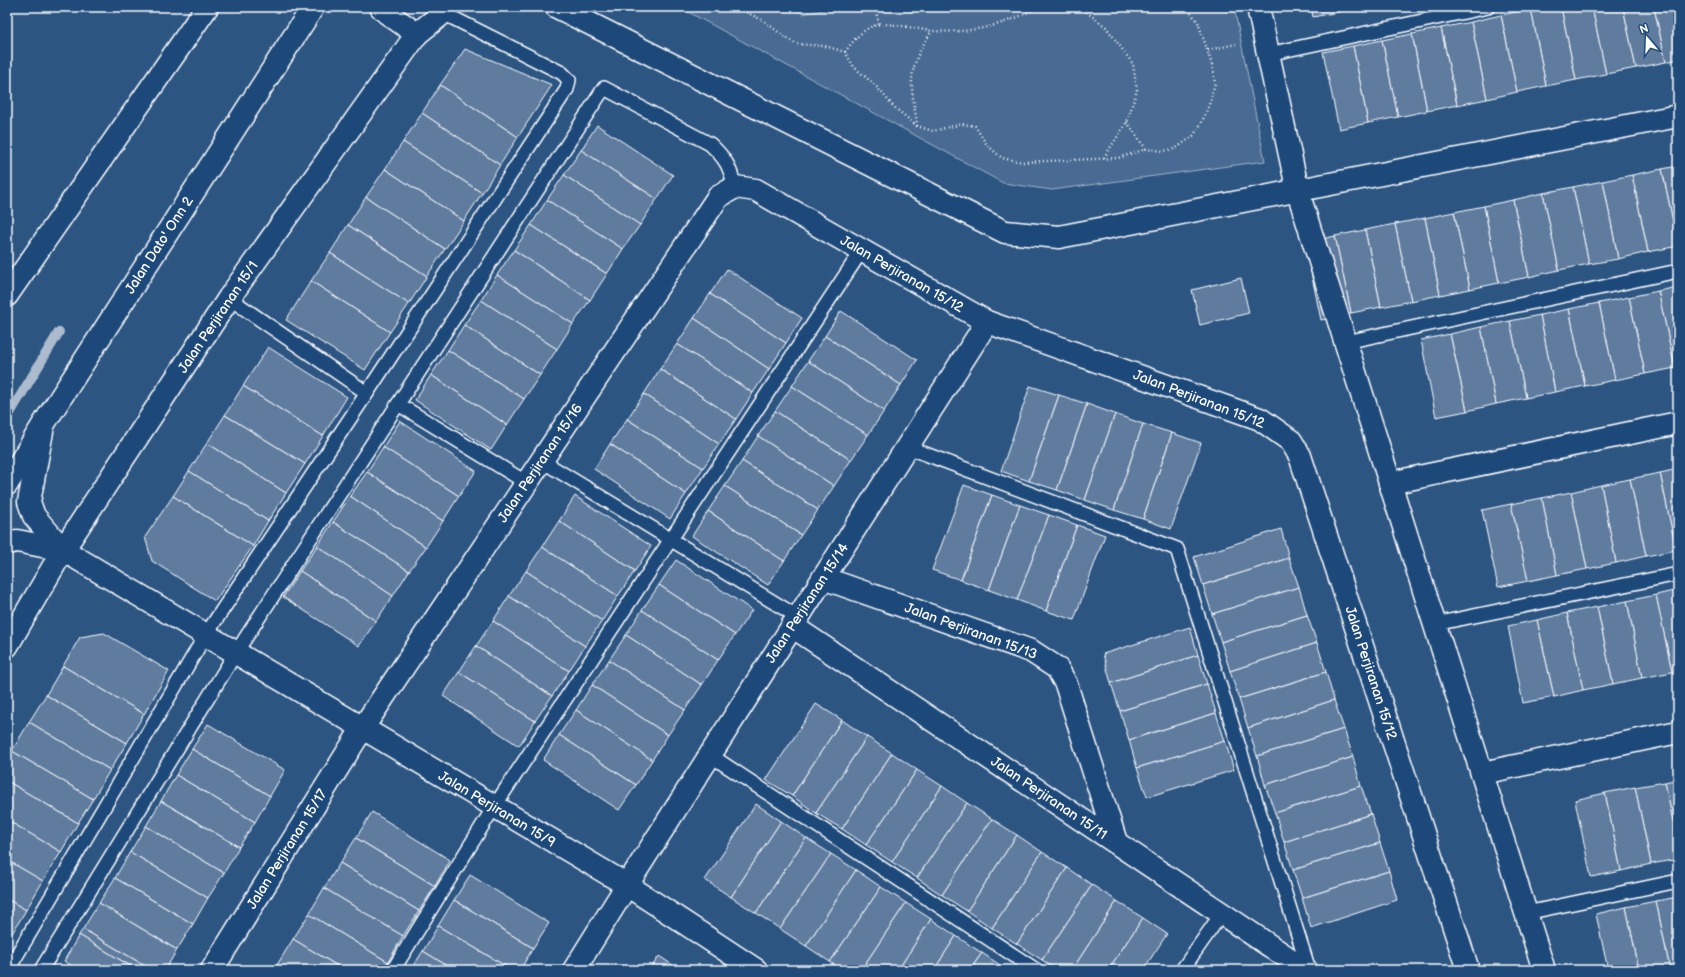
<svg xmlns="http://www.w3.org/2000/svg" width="1685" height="977" font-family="'Balsamiq Sans',sans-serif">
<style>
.green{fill:#486b92;stroke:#a4b5c8}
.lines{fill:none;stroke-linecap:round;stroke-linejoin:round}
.stream{stroke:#acbcce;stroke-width:10}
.building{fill:#5e7c9f;stroke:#fff}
.service-casing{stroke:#fff;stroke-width:16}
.minor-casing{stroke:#fff;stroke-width:25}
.primary-casing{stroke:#fff;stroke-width:25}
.path{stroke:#fff;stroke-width:2.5;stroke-dasharray:1 3;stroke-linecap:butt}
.service{stroke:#1f4a7a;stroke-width:13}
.minor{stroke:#1f4a7a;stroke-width:22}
.primary{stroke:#1f4a7a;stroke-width:22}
.labels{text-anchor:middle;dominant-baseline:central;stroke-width:3.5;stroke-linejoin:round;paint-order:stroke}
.street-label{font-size:14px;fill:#fff;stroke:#1f4a7a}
</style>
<rect width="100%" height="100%" fill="#2c5582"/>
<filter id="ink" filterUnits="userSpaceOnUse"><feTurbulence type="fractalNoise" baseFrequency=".025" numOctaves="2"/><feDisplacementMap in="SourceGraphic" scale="8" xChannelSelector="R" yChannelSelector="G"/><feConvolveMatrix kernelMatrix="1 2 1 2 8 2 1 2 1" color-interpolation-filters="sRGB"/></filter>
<g filter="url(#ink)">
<!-- green -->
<path class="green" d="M679,7h112l12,7 35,-7h396l31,154 -213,29 -49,-7z"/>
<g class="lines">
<!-- stream -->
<path class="stream" d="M7,418l52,-86"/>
</g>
<!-- building -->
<g class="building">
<path d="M1311,7h31l1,4 -30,6z"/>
<path d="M1342,7h21l-20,4z"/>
<path d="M1541,7h20l15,73 -30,6 -15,-77z"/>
<path d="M1561,7h31l14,67 -30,6z"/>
<path d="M1592,7h31l13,61 -30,6z"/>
<path d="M1623,7h31l12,55 -30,6z"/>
<path d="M1654,7h24v52l-12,3z"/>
<path d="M1531,9l15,77 -29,6 -16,-77z"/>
<path d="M1501,15l16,77 -30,7 -16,-77z"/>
<path d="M1471,22l16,77 -30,6 -16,-77z"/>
<path d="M1441,28l16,77 -30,6 -15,-77z"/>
<path d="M1412,34l15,77 -29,6 -16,-77z"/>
<path d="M1382,40l16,77 -30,6 -15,-77z"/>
<path d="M1353,46l15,77 -29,6 -16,-77z"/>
<path d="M465,49l87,36 -34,52 -78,-52z"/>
<path d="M440,85l78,52 -18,28 -78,-52z"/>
<path d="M422,113l78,52 -18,28 -79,-51z"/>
<path d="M597,125l76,50 -16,24 -76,-49z"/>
<path d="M403,142l79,51 -18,28 -79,-52z"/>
<path d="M581,150l76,49 -17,26 -76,-50z"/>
<path d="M1678,166v80l-16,-77z"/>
<path d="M385,169l79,52 -19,28 -79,-52z"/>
<path d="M1662,169l16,77 -30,6 -16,-77z"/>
<path d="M564,175l76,50 -17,24 -76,-49z"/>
<path d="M1632,175l16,77 -30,7 -15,-78z"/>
<path d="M1603,181l15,78 -29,5 -16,-77z"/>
<path d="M1573,187l16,77 -30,6 -16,-77z"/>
<path d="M1543,193l16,77 -30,7 -16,-77z"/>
<path d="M366,197l79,52 -18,27 -79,-51z"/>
<path d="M547,200l76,49 -16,25 -76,-49z"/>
<path d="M1513,200l16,77 -30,6 -15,-77z"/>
<path d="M1484,206l15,77 -29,6 -16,-77z"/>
<path d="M1454,212l16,77 -30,6 -15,-77z"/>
<path d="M1425,218l15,77 -29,6 -16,-77z"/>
<path d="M1395,224l16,77 -30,6 -16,-77z"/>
<path d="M348,225l79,51 -18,28 -79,-51z"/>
<path d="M531,225l76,49 -17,26 -76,-50z"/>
<path d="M1365,230l16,77 -30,6 -16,-77z"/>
<path d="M1335,236l16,77 -30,7 -16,-77z"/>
<path d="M514,250l76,50 -17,24 -76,-49z"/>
<path d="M330,253l79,51 -19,28 -79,-51z"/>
<path d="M727,269l75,49 -16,25 -76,-49z"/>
<path d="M497,275l76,49 -16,25 -76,-49z"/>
<path d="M1241,278l8,35 -49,12 -8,-35z"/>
<path d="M311,281l79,51 -25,38 -79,-50z"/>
<path d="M1678,287v80l-3,1 -17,-77z"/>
<path d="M1658,291l17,77 -30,6 -16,-77z"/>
<path d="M710,294l76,49 -17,26 -75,-51z"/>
<path d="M1629,297l16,77 -30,6 -16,-77z"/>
<path d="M481,300l76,49 -17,26 -76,-50z"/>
<path d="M1599,303l16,77 -30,6 -16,-77z"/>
<path d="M1569,309l16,77 -30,6 -15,-77z"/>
<path d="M841,311l76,49 -16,25 -76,-49z"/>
<path d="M1540,315l15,77 -29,6 -16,-77z"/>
<path d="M694,318l75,51 -16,24 -76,-49z"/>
<path d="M1510,321l16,77 -30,6 -15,-77z"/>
<path d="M464,325l76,50 -16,24 -76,-49z"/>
<path d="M1481,327l15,77 -29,7 -17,-77z"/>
<path d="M1450,334l17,77 -31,6 -15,-77z"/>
<path d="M825,336l76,49 -17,26 -76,-50z"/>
<path d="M677,344l76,49 -17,26 -76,-50z"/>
<path d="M268,347l79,50 -24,39 -80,-50z"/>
<path d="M448,350l76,49 -17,26 -76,-50z"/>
<path d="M808,361l76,50 -16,24 -76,-49z"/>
<path d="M660,369l76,50 -17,25 -75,-50z"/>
<path d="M431,375l76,50 -16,25 -76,-50z"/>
<path d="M243,386l80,50 -18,28 -80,-49z"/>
<path d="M792,386l76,49 -17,25 -76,-49z"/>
<path d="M1030,386l29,9 -30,86 -28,-10z"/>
<path d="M644,394l75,50 -16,24 -76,-49z"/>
<path d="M1059,395l28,9 -30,86 -28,-9z"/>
<path d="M1087,404l28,10 -30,86 -28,-10z"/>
<path d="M775,411l76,49 -17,26 -76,-50z"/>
<path d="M1115,414l28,10 -29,86 -29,-10z"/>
<path d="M225,415l80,49 -19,29 -79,-50z"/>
<path d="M627,419l76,49 -17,26 -76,-50z"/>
<path d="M400,421l76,50 -17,25 -76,-49z"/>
<path d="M1143,424l29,9 -29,86 -29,-9z"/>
<path d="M1172,433l29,10 -30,86 -28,-10z"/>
<path d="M758,436l76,50 -16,24 -76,-49z"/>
<path d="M207,443l79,50 -18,28 -79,-50z"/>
<path d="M610,444l76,50 -16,25 -76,-50z"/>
<path d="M383,447l76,49 -16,25 -76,-49z"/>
<path d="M742,461l76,49 -17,25 -76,-49z"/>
<path d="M1678,469v81h-2l-16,-77z"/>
<path d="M189,471l79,50 -15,25 -80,-50z"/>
<path d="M367,472l76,49 -17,26 -76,-51z"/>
<path d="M1660,473l16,77 -30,6 -16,-77z"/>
<path d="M1630,479l16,77 -30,7 -15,-78z"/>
<path d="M964,485l28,10 -31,85 -29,-10z"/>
<path d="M1601,485l15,78 -29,6 -16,-77z"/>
<path d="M725,486l76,49 -17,26 -76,-50z"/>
<path d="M1571,492l16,77 -30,6 -15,-77z"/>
<path d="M992,495l28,10 -31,85 -28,-10z"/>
<path d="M173,496l80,50 -38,55 -63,-40 -7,-24z"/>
<path d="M350,496l76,51 -17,24 -76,-49z"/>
<path d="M575,496l76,50 -16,25 -76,-50z"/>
<path d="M1542,498l15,77 -29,6 -17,-77z"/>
<path d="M1511,504l17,77 -30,6 -16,-77z"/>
<path d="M1020,505l29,10 -32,85 -28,-10z"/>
<path d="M708,511l76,50 -16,24 -76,-49z"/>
<path d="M1049,515l28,10 -31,86 -29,-11z"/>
<path d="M559,521l76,50 -17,25 -76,-49z"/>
<path d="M333,522l76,49 -16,25 -76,-50z"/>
<path d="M1077,525l28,10 -31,85 -28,-9z"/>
<path d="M1281,529l8,29 -86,27 -9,-28z"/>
<path d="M317,546l76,50 -17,25 -76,-50z"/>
<path d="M542,547l76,49 -16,25 -76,-50z"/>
<path d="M1289,558l10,29 -87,27 -9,-29z"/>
<path d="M676,560l76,50 -17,25 -76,-50z"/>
<path d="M300,571l76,50 -17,25 -76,-49z"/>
<path d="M526,571l76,50 -17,25 -76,-50z"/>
<path d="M659,585l76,50 -17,25 -76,-50z"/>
<path d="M1299,587l8,28 -86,27 -9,-28z"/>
<path d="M1678,590v81l-6,1 -16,-77z"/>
<path d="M1656,595l16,77 -30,6 -15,-77z"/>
<path d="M509,596l76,50 -16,25 -76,-50z"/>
<path d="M1627,601l15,77 -29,6 -16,-77z"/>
<path d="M1597,607l16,77 -30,6 -16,-77z"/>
<path d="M642,610l76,50 -16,25 -76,-50z"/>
<path d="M1567,613l16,77 -29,7 -17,-77z"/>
<path d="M1307,615l10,28 -87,28 -9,-29z"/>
<path d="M1537,620l17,77 -31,6 -15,-77z"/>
<path d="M493,621l76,50 -17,25 -76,-50z"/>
<path d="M1190,627l8,28 -87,28 -8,-29z"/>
<path d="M104,633l65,38 -25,43 -81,-48 17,-29z"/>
<path d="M626,635l76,50 -17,25 -76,-50z"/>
<path d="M1317,643l9,29 -87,27 -9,-28z"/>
<path d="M476,646l76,50 -17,25 -76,-49z"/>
<path d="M1198,655l9,29 -87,27 -9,-28z"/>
<path d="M609,660l76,50 -17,25 -76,-50z"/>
<path d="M63,666l81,48 -17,29 -81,-48z"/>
<path d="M459,672l76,49 -16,25 -76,-50z"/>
<path d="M1326,672l8,28 -86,28 -9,-29z"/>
<path d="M1207,684l9,29 -87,27 -9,-29z"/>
<path d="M592,685l76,50 -16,25 -76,-50z"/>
<path d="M46,695l81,48 -17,27 -81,-48z"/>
<path d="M1334,700l10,29 -87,27 -9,-28z"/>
<path d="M816,704l26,16 -50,76 -26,-16z"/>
<path d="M576,710l76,50 -16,25 -77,-50z"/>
<path d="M1216,713l9,28 -88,27 -8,-28z"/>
<path d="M842,720l25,17 -51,76 -24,-17z"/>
<path d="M29,722l81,48 -17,29 -81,-48z"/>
<path d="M208,724l77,46 -15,26 -78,-47z"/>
<path d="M1344,729l9,28 -88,28 -8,-29z"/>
<path d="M559,735l77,50 -17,25 -76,-50z"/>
<path d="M867,737l25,16 -50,76 -26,-16z"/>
<path d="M1225,741l9,29 -87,27 -10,-29z"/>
<path d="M192,749l78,47 -15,26 -79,-47z"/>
<path d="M12,751l81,48 -15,24 -71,-42v-22z"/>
<path d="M892,753l25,17 -51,75 -24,-16z"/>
<path d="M1353,757l8,29 -86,27 -10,-28z"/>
<path d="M917,770l25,16 -50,76 -26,-17z"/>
<path d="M176,775l79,47 -16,25 -78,-46z"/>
<path d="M1678,779v68l-13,-65z"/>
<path d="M7,781l71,42 -17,29 -54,-32z"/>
<path d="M1665,782l13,65v12l-27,5 -16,-77z"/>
<path d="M942,786l25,17 -50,75 -25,-16z"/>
<path d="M1361,786l10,28 -87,28 -9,-29z"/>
<path d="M1635,787l16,77 -30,7 -16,-78z"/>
<path d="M1605,793l16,78 -30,6 -16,-77z"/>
<path d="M161,801l78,46 -15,26 -78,-47z"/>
<path d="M967,803l25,16 -50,76 -25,-17z"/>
<path d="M756,804l25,17 -50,76 -26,-17z"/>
<path d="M372,812l78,48 -15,26 -79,-48z"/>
<path d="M1371,814l9,29 -87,27 -9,-28z"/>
<path d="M992,819l25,16 -50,76 -25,-16z"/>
<path d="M7,820l54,32 -18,29 -36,-21z"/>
<path d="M781,821l25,17 -50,75 -25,-16z"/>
<path d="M146,826l78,47 -16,25 -78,-46z"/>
<path d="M1017,835l25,17 -50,76 -25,-17z"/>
<path d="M356,838l79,48 -16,25 -79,-48z"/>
<path d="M806,838l25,16 -51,75 -24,-16z"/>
<path d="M1380,843l9,28 -87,27 -9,-28z"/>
<path d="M130,852l78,46 -15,26 -78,-46z"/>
<path d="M1042,852l25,16 -50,76 -25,-16z"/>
<path d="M831,854l25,16 -50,76 -26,-17z"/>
<path d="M7,860l36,21 -17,29 -19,-11z"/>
<path d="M340,863l79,48 -16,25 -79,-48z"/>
<path d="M1067,868l25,17 -50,75 -25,-16z"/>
<path d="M856,870l25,17 -51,75 -24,-16z"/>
<path d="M1389,871l8,29 -86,28 -9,-30z"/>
<path d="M470,875l79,48 -16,25 -79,-48z"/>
<path d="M115,878l78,46 -16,26 -78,-47z"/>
<path d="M1092,885l25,16 -45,69h-15l-15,-10z"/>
<path d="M881,887l25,16 -45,67h-19l-12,-8z"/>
<path d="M324,888l79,48 -15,26 -79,-48z"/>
<path d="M1678,897v73h-8l-14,-69z"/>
<path d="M7,899l19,11 -19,32z"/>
<path d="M454,900l79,48 -13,22h-8l-74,-44z"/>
<path d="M1117,901l26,17 -35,52h-36z"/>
<path d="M1656,901l14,69h-31l-13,-63z"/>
<path d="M99,903l78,47 -12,20h-13l-69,-41z"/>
<path d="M906,903l25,16 -33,51h-37z"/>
<path d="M1626,907l13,63h-31l-12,-56z"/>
<path d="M309,914l79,48 -6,8h-38l-51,-31z"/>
<path d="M1143,918l24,16 -24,36h-35z"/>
<path d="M931,919l25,17 -22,34h-36z"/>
<path d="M438,926l74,44h-58l-31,-19z"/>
<path d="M83,929l69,41h-15l-58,-35z"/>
<path d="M79,935l58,35h-58l-15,-9z"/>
<path d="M956,936l26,17 -12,17h-36z"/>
<path d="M293,939l51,31h-58l-9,-5z"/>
<path d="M423,951l31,19h-43z"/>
<path d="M982,953l24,16 -1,1h-35z"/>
<path d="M659,956l21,14h-30z"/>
</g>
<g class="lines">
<!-- service casing -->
<g class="service-casing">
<g id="service">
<path d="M1268,54l220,-47"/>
<path d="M229,298l138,95"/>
<path d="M1346,342l332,-71"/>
<path d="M398,404l129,79"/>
<path d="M907,447l270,102 132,421"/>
<path d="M542,461l256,156"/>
<path d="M1435,624l243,-50"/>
<path d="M710,755l326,215"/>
<path d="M1526,913l152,-32"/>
<path d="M8,970l197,-334 162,-243 200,-304 2,-9 -7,-7 -119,-60"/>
<path d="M41,970l194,-316 369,-566 106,56c16,15 19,21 25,43"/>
<path d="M393,970l101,-163 368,-557"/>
<path d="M1182,970l40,-57"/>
</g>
</g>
<!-- minor casing -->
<g class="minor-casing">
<g id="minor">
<path d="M381,7l6,6 30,21"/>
<path d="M557,7l448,225 54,5 619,-121"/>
<path d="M1258,7l40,185 246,778"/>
<path d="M43,426l-14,76 5,14 29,34 564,335 129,85"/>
<path d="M1390,483l288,-60"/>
<path d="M7,543l10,-2 46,9"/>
<path d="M823,578l208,73 26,17 9,16 50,158"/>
<path d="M792,626l514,344"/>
<path d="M7,646l56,-96 166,-252 188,-264 26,-21 4,-6"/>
<path d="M1482,773l196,-41"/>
<path d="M212,970l150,-241 356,-532 17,-10 21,3 231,132 273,97 31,22 9,15 168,514"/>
<path d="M574,970l53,-85 360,-563"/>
</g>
</g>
<!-- primary casing -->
<g class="primary-casing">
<g id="primary">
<path d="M7,295l200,-288"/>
<path d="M7,484l36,-59 270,-418"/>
</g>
</g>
<!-- path -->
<g class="path">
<path d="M736,7l28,14 22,17 11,6 28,2 20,6 9,15 21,18 19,22 23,19 16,5 29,-7 13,2 12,19 15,13 20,4 96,-4 28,-9 17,2 12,-2 18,-13 8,-12 8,-19 6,-22 -3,-18 -14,-43 -12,-15"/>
<path d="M875,7l4,17"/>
<path d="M1080,7l26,20 27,37 4,26 -10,32 -24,37"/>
<path d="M1208,50l28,-6"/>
<path d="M845,52c8,-11 17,-23 31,-27 9,-3 38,3 49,5 38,5 79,-3 112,-23"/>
<path d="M1127,122l19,27"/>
<path d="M917,126c-1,-13 -5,-27 -5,-41 -1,-19 9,-39 20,-54"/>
</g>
<!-- service -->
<use href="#service" class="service"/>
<!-- minor -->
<use href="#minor" class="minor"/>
<!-- primary -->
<use href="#primary" class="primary"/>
</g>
</g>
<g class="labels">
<!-- street labels -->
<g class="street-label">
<text transform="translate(159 245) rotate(-57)">Jalan Dato' Onn 2</text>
<text transform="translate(902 274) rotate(30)">Jalan Perjiranan 15/12</text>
<text transform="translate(218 317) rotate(-56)">Jalan Perjiranan 15/1</text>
<text transform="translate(1199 399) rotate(21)">Jalan Perjiranan 15/12</text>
<text transform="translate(540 463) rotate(-56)">Jalan Perjiranan 15/16</text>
<text transform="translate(807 603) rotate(-57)">Jalan Perjiranan 15/14</text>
<text transform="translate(971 631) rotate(20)">Jalan Perjiranan 15/13</text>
<text transform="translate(1371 673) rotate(72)">Jalan Perjiranan 15/12</text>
<text transform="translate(1049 798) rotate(34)">Jalan Perjiranan 15/11</text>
<text transform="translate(497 809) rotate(31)">Jalan Perjiranan 15/9</text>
<text transform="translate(287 849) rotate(-58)">Jalan Perjiranan 15/17</text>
</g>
</g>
<!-- margin -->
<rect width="1685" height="977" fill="none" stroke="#1f4a7a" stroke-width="24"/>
<rect x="12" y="12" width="1661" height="953" fill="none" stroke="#fff" stroke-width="1.5" filter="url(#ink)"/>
<!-- north arrow -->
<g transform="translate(1647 38) rotate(341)" stroke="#1f4a7a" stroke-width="3" paint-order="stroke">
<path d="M0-3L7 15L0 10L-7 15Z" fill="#ffffff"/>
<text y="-6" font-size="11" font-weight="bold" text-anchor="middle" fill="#ffffff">N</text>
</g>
</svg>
